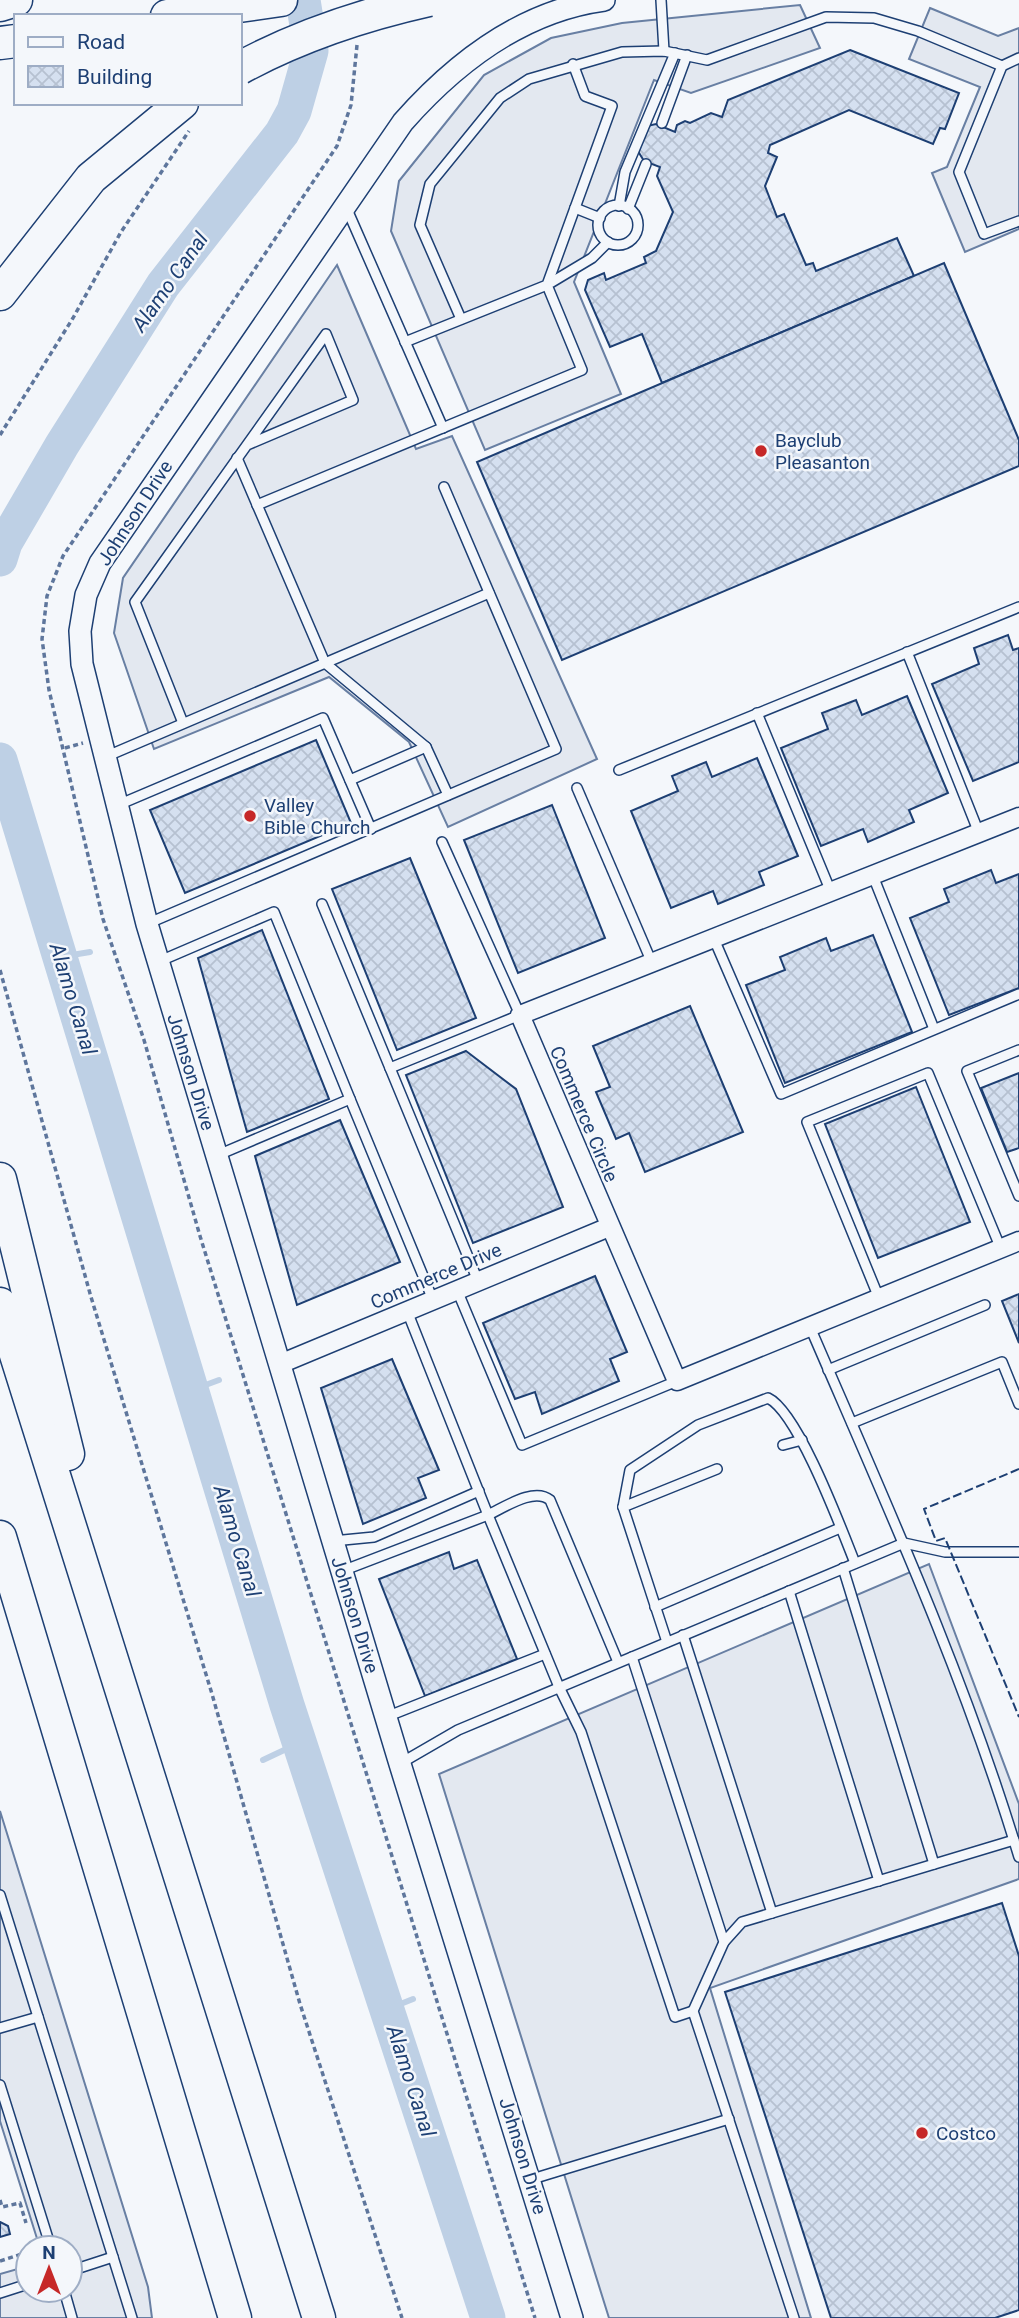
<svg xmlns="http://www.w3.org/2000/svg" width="1019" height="2318" font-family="Roboto,sans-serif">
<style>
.parking{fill:#e3e8f0;stroke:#687fa3;stroke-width:2}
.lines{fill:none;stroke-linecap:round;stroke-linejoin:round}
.stream{stroke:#bed0e5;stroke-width:6}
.river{stroke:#bed0e5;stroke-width:35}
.building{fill:url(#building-cross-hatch);stroke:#1d3f73;stroke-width:2}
.service-casing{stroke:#1d3f73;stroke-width:12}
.minor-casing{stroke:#1d3f73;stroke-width:21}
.tertiary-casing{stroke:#1d3f73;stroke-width:24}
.motorway-casing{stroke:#1d3f73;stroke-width:35}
.path{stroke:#5e769c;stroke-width:3.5;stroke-dasharray:5 3.5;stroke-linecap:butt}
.service{stroke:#f4f7fb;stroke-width:9}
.minor{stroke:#f4f7fb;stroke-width:18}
.tertiary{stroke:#f4f7fb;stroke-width:21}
.motorway{stroke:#f4f7fb;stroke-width:32}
.motorway-bridge-casing{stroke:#1d3f73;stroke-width:35;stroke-linecap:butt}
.motorway-bridge{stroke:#f4f7fb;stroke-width:32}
.fence{stroke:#1d3f73;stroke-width:2;stroke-dasharray:9 3.5;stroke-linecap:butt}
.poi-dot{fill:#c62828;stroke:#f4f7fb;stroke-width:2.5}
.labels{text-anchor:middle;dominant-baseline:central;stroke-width:5;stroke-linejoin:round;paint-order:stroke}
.poi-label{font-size:19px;fill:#1d3f73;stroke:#f4f7fb;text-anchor:start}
.street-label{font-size:19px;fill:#1d3f73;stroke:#f4f7fb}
.water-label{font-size:21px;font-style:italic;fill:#1d3f73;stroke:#f4f7fb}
</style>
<defs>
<pattern id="building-cross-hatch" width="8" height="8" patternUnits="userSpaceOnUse" patternTransform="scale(1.75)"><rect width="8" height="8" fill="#d5e0f0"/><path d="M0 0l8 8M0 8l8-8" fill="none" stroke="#b6c1d1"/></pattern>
</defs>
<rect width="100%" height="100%" fill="#f4f7fb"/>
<!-- parking -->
<g class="parking">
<path d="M800,5l20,43 -129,45 -37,-13 -80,202 47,112 -136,56 -94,-219 8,-50 85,-106 67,-37 71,-15z"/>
<path d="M930,8l68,28 21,-8v201l-54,23 -33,-79 15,-6 33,-80 -71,-28z"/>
<path d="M337,265l79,184 36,-13 145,323 -149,68 -39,-85 -80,-65 -175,72 -40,-116 9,-55z"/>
<path d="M929,1564l90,240v75l-309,109 101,330h-202l-170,-544z"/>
<path d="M0,1811l148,476 4,31h-152v-44l28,-8v24h42v-42h-30l-40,-127z"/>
</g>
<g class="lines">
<!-- stream -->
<g class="stream">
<path d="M60,957l30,-5"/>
<path d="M192,1390l27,-10"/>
<path d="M263,1760l36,-17"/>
<path d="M388,2009l25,-10"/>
</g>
<!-- river -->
<g class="river">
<path d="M0,559l5,-16 57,-98 101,-160 119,-152 12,-22 17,-60 -8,-51"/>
<path d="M0,760l287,945 201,613"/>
</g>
</g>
<!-- building -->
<g class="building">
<path d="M850,50l109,43 -14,36 -5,-1 -7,16 -84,-34 -79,35 -2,8 9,4 -12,29 12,31 7,-3 22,51 7,-2 3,8 81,-33 17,38 -252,107 -20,-49 -32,13 -25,-57 3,-10 16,-7 2,7 40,-17 -2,-6 12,-6 17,-39 -16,-36 3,-9 -16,-6 -8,-13 11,-22 9,-2 19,8 2,-7 8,-4 5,2 21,-10 11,4 6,-17z"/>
<path d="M944,263l75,177v26l-457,194 -85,-198z"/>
<path d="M1008,635l5,15 6,-2v114l-46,19 -41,-97 47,-20 -5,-16z"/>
<path d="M907,696l41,97 -39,17 5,12 -46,20 -5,-13 -42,17 -40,-98 47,-19 -6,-16 34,-13 6,15z"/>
<path d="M316,740l35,83 -166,70 -35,-83z"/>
<path d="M757,758l41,98 -39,16 5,13 -46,19 -5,-13 -42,17 -40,-97 47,-20 -6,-15 34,-14 6,15z"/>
<path d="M552,805l53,133 -87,35 -54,-133z"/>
<path d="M410,858l66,160 -79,32 -65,-161z"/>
<path d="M991,870l5,13 23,-9v114l-70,27 -39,-97 39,-16 -5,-13z"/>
<path d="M262,930l67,169 -82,33 -49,-174z"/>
<path d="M873,935l39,97 -127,51 -39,-98 39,-15 -5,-13 46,-19 5,13z"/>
<path d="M690,1006l53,126 -98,40 -16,-39 -13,6 -20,-47 14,-5 -17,-41z"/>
<path d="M466,1051l50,38 47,118 -90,36 -67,-168z"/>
<path d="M1019,1073v75l-12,4 -26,-64z"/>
<path d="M916,1087l54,135 -92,36 -53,-134z"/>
<path d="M340,1120l60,142 -103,43 -42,-149z"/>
<path d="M595,1276l32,76 -17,7 9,22 -77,33 -7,-22 -20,7 -32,-76z"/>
<path d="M1019,1294v49l-17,-42z"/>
<path d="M392,1359l47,111 -21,8 8,20 -63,26 -42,-136z"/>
<path d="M449,1552l5,17 23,-9 40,99 -92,37 -46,-117z"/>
<path d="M1002,1903l17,53v354l-24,8h-164l-106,-326z"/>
<path d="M0,2222l8,4 2,8 -10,3z"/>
</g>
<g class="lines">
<!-- service casing -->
<g class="service-casing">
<g id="service">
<path d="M661,0l3,51"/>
<path d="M1019,58l-17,8 -43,106 25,62 35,-13"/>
<path d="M662,123l25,-68"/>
<circle cx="618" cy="225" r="20"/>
<path d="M619,206l6,-34 50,-119"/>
<path d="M346,207l97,221"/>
<path d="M575,208l25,10"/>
<path d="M628,209l18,-45"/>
<path d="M461,319l-41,-94 10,-41 70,-86 29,-19 93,-27 42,-1 43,9 119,-43 48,1 44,13 84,35"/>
<path d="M405,342l142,-57 65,-179 -27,-10 -12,-32"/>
<path d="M237,458l88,205 101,84 22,48"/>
<path d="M257,505l325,-135 -35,-85 45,-27 16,-16"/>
<path d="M907,652l72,181"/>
<path d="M757,713l74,179"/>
<path d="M183,723l-48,-121 191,-268 27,66 -106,45"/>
<path d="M105,757l384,-164"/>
<path d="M619,770l400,-163"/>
<path d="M350,780l76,-33"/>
<path d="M577,788l75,175"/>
<path d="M118,805l205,-87 48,111"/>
<path d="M873,876l61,153"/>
<path d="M322,904l68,164 130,-53 -78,-173"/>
<path d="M149,923l407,-174 -112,-262"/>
<path d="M714,939l67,155 238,-100"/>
<path d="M160,961l114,-49 76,187 -132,56"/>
<path d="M1019,1050l-52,21 52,125"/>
<path d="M390,1068l88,213"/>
<path d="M350,1099l83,201"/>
<path d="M457,1290l65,155 155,-64"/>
<path d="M879,1298l-72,-176 121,-49 73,176"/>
<path d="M810,1327c75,174 154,347 209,530"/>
<path d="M828,1370l157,-65"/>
<path d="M852,1423l150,-61 17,42"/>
<path d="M783,1445l19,-5"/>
<path d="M623,1507l7,-37 68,-45 70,-27c30,14 73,130 87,165"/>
<path d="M333,1541l41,-4 105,-46"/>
<path d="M843,1568l91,296"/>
<path d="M342,1571l146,-56 -81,-204"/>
<path d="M789,1591l90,290"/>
<path d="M655,1607l185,-79"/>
<path d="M683,1635l89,278"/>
<path d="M667,1642l-44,-135 94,-38"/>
<path d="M632,1657l92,285 -31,69 101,307"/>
<path d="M618,1662l-68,-162c-16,-13 -45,7 -62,15l71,172 22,45 94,285 18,-6"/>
<path d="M386,1717l159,-63"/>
<path d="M401,1763l57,-33 446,-187 41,9h74"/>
<path d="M0,1895l132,423"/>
<path d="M724,1942l18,-20 272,-82"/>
<path d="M0,2028l38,-11"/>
<path d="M0,2085l51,163"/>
<path d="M529,2180l200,-61"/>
<path d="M70,2271l43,-14"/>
<path d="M64,2290l8,28"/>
<path d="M0,2293l28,-9"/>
</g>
</g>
<!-- minor casing -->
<g class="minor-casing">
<g id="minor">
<path d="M1019,817l-499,198 157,366 342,-140"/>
<path d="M280,1364l329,-137"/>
</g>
</g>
<!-- tertiary casing -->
<g class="tertiary-casing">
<path id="tertiary" d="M572,2318l-172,-554 -253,-840 -65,-260 -2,-33 6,-36 14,-32 303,-441c53,-60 119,-111 201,-122"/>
</g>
<!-- motorway casing -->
<g class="motorway-casing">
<g id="motorway">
<path d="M0,5l16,-5"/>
<path d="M167,16l114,-16"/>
<path d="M0,43l16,-2"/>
<path d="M0,294l91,-116 91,-75"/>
<path d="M0,1179l68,275"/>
<path d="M0,1304l319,1014"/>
<path d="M0,1537l235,781"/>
</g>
</g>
<!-- path -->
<g class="path">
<path d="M357,45l-6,60 -14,41 -274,410 -16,40 -5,43 7,51 54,229 41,121 56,196 335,1082"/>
<path d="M0,435l73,-117 48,-86 68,-101"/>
<path d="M65,748l18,-5"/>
<path d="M0,970l91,327 121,397 88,310 102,314"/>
<path d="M0,2200l2,7 18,-4 6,20"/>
<path d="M0,2261l28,-9"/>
</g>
<!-- service -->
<use href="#service" class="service"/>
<!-- minor -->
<use href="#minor" class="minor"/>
<!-- tertiary -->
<use href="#tertiary" class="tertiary"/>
<!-- motorway -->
<use href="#motorway" class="motorway"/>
<!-- motorway-bridge casing -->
<g class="motorway-bridge-casing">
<path id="motorway-bridge" d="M240,68c59,-32 122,-53 189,-68"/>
</g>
<!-- motorway-bridge -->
<use href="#motorway-bridge" class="motorway-bridge"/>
<!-- fence -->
<path class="fence" d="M1019,1469l-95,40 12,32 9,-3 74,179"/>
</g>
<!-- markers -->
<g class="poi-dot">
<circle cx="761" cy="451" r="7"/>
<circle cx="250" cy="816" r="7"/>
<circle cx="922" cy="2133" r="7"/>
</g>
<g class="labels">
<!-- poi labels -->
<g class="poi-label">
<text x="775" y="440">Bayclub<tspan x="775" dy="22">Pleasanton</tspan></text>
<text x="264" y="805">Valley<tspan x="264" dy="22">Bible Church</tspan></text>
<text x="936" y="2133">Costco</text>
</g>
<!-- street labels -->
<g class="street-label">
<text transform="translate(135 513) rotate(-57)">Johnson Drive</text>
<text transform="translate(191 1072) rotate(73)">Johnson Drive</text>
<text transform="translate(584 1114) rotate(67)">Commerce Circle</text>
<text transform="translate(436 1276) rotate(-23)">Commerce Drive</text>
<text transform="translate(355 1615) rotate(73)">Johnson Drive</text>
<text transform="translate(523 2156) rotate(73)">Johnson Drive</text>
</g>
<!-- water labels -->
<g class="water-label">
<text transform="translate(170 282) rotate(-55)">Alamo Canal</text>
<text transform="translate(73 999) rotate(73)">Alamo Canal</text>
<text transform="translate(237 1541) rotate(73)">Alamo Canal</text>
<text transform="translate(411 2081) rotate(72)">Alamo Canal</text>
</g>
</g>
<!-- legend -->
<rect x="14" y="14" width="228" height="91" fill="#f4f7fb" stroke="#9eadc5" stroke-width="2"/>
<rect x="28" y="37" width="35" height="10" fill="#f4f7fb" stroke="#9eadc5" stroke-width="2"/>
<text x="77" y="49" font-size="21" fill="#1d3f73">Road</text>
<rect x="28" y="66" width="35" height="21" fill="url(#building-cross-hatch)" stroke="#9eadc5" stroke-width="2"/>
<text x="77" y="84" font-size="21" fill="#1d3f73">Building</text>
<!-- north arrow -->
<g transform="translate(49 2269)"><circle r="33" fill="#f4f7fb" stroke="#9eadc5" stroke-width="2"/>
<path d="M0-5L12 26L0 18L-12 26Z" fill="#c62828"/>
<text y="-10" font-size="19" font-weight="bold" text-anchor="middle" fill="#1d3f73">N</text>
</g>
</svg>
